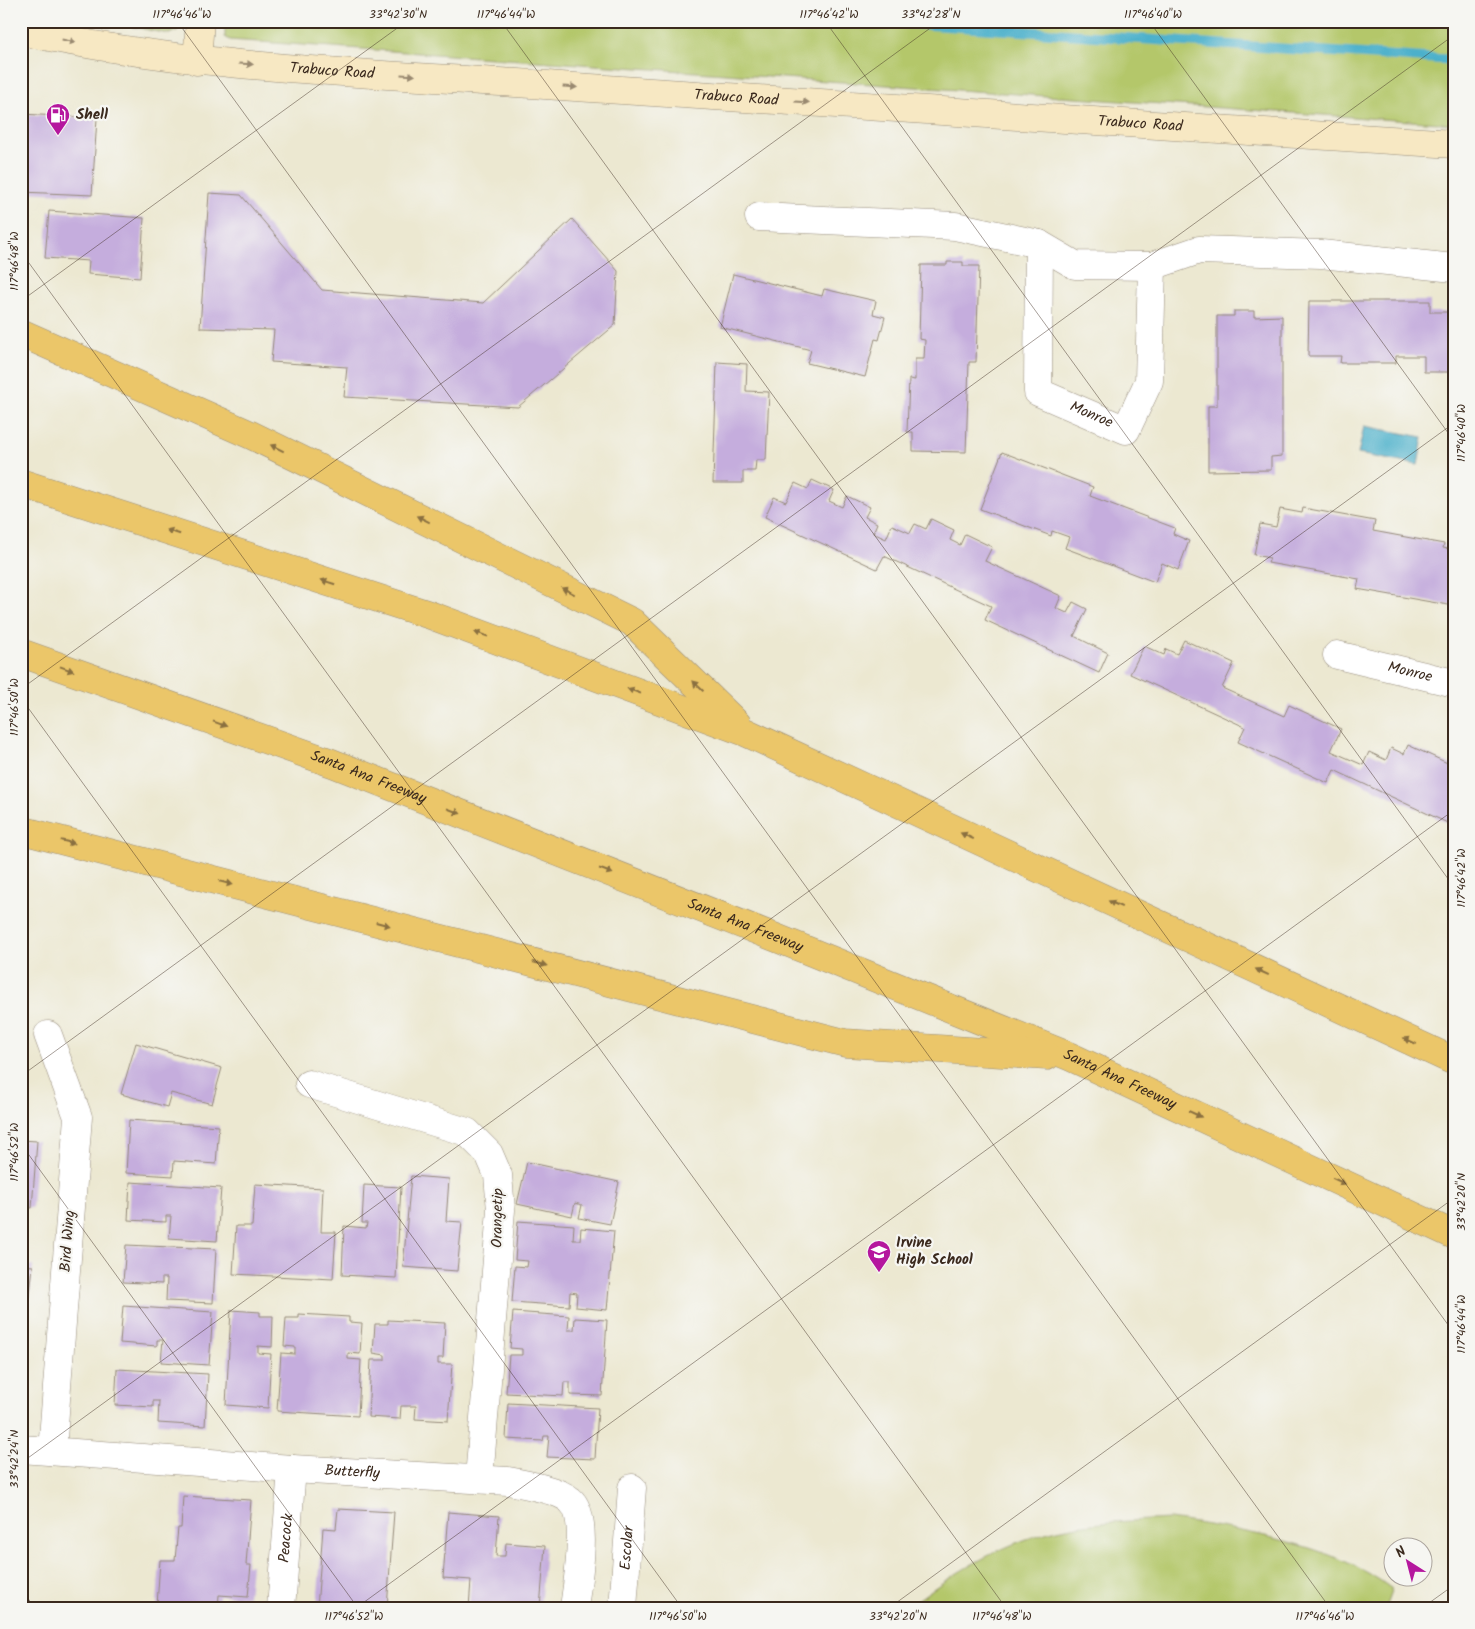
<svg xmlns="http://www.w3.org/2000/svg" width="1475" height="1629" font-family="Kalam,sans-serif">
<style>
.green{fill:#b4c76a;stroke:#787844}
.water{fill:#4cb0cb;stroke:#446d74}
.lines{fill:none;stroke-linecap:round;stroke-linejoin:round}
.stream{stroke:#4cb0cb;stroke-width:10}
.building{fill:#c5addd}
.street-casing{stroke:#948978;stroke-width:29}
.secondary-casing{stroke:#948978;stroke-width:29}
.highway-casing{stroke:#948978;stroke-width:29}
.street{stroke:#fff;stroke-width:28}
.secondary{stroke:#f7e8c3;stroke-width:28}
.highway{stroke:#ebc669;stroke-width:28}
.oneway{fill:#998970}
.oneway2{fill:#8a7040}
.ticks{fill:none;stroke:#3b2a1e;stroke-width:1;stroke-opacity:0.45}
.labels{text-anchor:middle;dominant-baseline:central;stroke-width:4.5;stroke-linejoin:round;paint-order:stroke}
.street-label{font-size:15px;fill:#3b2a1e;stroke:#f6f6f2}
.poi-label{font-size:15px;font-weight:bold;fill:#3b2a1e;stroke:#f6f6f2;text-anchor:start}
.neatline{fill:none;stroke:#3b2a1e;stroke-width:2}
.ticks-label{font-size:12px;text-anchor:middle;fill:#3b2a1e}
</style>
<rect width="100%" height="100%" fill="#f6f6f2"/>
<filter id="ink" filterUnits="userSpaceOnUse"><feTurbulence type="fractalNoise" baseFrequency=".02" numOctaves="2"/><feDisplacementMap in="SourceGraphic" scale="10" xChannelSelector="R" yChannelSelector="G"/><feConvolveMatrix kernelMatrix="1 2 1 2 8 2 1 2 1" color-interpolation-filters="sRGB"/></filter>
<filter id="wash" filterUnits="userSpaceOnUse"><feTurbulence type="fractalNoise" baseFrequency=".0096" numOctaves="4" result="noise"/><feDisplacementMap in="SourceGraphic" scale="20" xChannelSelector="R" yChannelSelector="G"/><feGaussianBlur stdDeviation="1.12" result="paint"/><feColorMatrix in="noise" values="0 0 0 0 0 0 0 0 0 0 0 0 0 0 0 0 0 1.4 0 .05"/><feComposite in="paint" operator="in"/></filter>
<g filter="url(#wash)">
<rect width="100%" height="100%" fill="#ece8d1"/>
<!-- green -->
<g class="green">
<path d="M104,21h73v10l-8,3z"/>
<path d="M225,21h1229v103l-1224,-84 -5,-3z"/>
<path d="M1170,1519c71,11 165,25 222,70l-7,19h-478c47,-36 101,-69 160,-80 34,-7 69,-7 103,-9z"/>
</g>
<!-- water -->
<path class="water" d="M1364,426l59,11 -5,28 -60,-11z"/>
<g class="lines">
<!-- stream -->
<path class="stream" d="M871,21l583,39"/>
</g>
<g id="blocks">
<!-- building -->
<g class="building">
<path d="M21,114l76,4 -5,77 -71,-3z"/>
<path d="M209,193l32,2 81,95 161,13 89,-84 46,52 -3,54 -97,82 -174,-10 3,-30 -76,-5 3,-32 -74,-2z"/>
<path d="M49,211l95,7 -4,60 -52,-4 1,-13 -44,-3z"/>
<path d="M947,262h16v4h16l-3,96h-7l-3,90 -53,-1v-19h-6l2,-53 6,1v-21h9l1,-19 -6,-1 2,-74h26z"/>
<path d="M733,274l89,22 2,-7 52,12 -3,13 12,3 -6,23 -4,-1 -10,38 -58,-14 4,-13 -91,-23z"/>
<path d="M1309,301h121v11h24v60h-30v-16h-28v7h-56l1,-7h-33z"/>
<path d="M1234,311h20v6l28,-1v140l-11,1v13l-63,1v-65h9v-90h17z"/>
<path d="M717,362l30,2 -1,27 23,1 -3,68h-10l-1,11h-12v12h-30z"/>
<path d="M1002,452l91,35 -3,9 85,32 -2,6 16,7 -11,29 -16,-7 -7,19 -90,-34 4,-11 -17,-6 -1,5 -71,-27z"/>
<path d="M812,480l22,10 -5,11 13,6 5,-11 23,11 -5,10 12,6 -4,10 13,6 6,-14 18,8 5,-9 11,5 5,-10 23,11 -4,10 10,5 5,-11 27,13 -7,14 76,35 -5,12 11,5 6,-11 14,7 -13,27 34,17 -9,20 -114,-53 6,-14 -107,-50 -7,13 -112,-52 9,-20 12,5 9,-19 13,6z"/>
<path d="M1303,508l72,13 -2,10 71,13 -1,4 11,2v56l-97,-17 2,-10 -91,-16 2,-5 -16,-3 6,-31 16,3 4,-18 22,4z"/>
<path d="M1184,640l50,23 -12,25 62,28 5,-11 52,24 -10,22 32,14 6,-13 17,8 5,-12 13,6 4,-9 46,21v60l-120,-56 -6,13 -90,-41 7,-15 -115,-53 14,-28 20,9 2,-6 11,5z"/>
<path d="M136,1043l86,25 -10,36 -41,-11 -4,14 -46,-13z"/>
<path d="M129,1120l90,6 -3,38 -42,-3 -1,15 -47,-3z"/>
<path d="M21,1140l16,1 -5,67 -11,-1z"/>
<path d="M527,1162l92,20 -9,42 -31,-6 3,-13 -7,-2 -3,13 -55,-12z"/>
<path d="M411,1176l38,3 -3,42 16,1 -5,49 -54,-4z"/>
<path d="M130,1182l91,6 -4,53 -48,-3 2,-22h-5v6l-38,-2z"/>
<path d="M255,1184l68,4 -2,44h15l-3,47 -100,-5 3,-48h16z"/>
<path d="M364,1185l37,2 -5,91 -54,-3 2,-49 22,2 1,-5h-5z"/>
<path d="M518,1221l56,4 -1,15h7l1,-12 33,3 -7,79 -31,-3 1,-14 -7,-1 -1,14 -57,-4 3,-36 12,1 1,-6 -13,-1z"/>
<path d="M126,1245l90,4 -3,54 -47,-2 1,-23h-5v6l-39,-2z"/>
<path d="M21,1265l12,1 -7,65h-5z"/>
<path d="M123,1306l90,6 -4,53 -48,-3 2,-22h-6v6l-37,-3z"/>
<path d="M231,1310l29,2v4h13l-1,31 -14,-1v7l13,1 -3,54 -42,-3z"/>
<path d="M513,1312l56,4 -1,14h6l1,-12 32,2 -5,76 -32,-1v-13h-6l-1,14 -57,-3 3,-38h13v-6l-12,-1z"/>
<path d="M299,1314l50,3v5l13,1 -2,31 -12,-1v6l13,1 -3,56 -81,-5 4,-58 14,1v-7l-11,-1 2,-28h13z"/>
<path d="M388,1320l57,3 -2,35h-5v6h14l-4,57 -33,-2 1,-13h-15l-1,13 -32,-2 3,-57h14v-5l-12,-2 2,-29h13z"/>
<path d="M117,1369l91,5 -3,52 -47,-3 1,-22h-6v6l-38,-2z"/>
<path d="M508,1403l90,5 -3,51 -48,-2 2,-21h-5l-1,5 -37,-2z"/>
<path d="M183,1496l68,4 -5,65h5l-3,32 -29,-2 -1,13 -61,-2 3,-46h15l3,-32h3z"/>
<path d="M338,1509l56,3 -7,96h-70l6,-80 13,1z"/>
<path d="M448,1512l51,4 -3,40h9l1,-13 39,3 -5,62h-71l2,-28 -28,-2z"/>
</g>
</g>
</g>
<g filter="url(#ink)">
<use href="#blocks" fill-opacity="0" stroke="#948978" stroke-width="1"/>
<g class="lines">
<!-- street casing -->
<g class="street-casing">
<g id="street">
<path d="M759,217l196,9 84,18 36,21 77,1 47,-16 122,4 133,14"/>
<path id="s1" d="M1039,244l-1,148 88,38 23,-49 3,-115"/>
<path id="s2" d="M1337,655l117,28"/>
<path d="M48,1035l30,82 -26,334"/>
<path d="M309,1084l158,48 22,22 9,21 3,35 -22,269"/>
<path id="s3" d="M21,1449l271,20 216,12c16,3 51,9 62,19 20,16 7,83 4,108"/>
<path id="s4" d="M281,1608l11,-139"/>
<path id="s5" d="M623,1608l9,-120"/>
</g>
</g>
<!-- secondary casing -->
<g class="secondary-casing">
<g id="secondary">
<path id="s6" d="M21,31c176,39 359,42 539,55 298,21 596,39 894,58"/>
<path d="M197,61l3,-40"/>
</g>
</g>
<!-- highway casing -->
<g class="highway-casing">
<g id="highway">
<path d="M21,333l230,102 381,187 105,102"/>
<path d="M21,483l409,132 315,117 709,329"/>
<path id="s7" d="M21,653l311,110 447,176 292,118 383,178"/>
<path d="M21,830l824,213 202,13"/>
</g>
</g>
<!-- street -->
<use href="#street" class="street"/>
<!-- secondary -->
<use href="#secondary" class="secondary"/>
<!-- highway -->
<use href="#highway" class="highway"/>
</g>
<!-- one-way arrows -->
<defs><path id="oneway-solid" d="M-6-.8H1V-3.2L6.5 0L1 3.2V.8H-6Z" transform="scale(1.25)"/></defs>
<g class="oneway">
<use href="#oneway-solid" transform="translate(69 41) rotate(11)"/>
<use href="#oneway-solid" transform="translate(246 64) rotate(4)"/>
<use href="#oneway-solid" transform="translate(408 75) rotate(4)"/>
<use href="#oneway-solid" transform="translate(570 87) rotate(4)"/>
<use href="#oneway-solid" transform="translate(802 102) rotate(4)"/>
</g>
<g class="oneway2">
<use href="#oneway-solid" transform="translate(277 448) rotate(-154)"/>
<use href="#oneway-solid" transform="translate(423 519) rotate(-154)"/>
<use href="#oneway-solid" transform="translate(173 532) rotate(-162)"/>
<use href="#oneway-solid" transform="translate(328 582) rotate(-162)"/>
<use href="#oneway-solid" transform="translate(568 591) rotate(-154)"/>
<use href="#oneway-solid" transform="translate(481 634) rotate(-160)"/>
<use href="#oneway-solid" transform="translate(67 669) rotate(20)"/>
<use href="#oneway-solid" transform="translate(698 686) rotate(-136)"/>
<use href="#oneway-solid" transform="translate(634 691) rotate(-160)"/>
<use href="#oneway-solid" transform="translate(220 724) rotate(20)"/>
<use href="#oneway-solid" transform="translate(454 811) rotate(21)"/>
<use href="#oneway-solid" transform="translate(967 836) rotate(-155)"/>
<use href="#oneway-solid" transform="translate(68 842) rotate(14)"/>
<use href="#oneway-solid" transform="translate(606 871) rotate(21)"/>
<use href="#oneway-solid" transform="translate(226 883) rotate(15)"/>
<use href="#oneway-solid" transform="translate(1115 904) rotate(-155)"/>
<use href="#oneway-solid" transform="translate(383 924) rotate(15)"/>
<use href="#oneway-solid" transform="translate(540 964) rotate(15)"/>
<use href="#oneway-solid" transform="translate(1262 972) rotate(-155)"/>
<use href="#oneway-solid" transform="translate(1410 1041) rotate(-155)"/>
<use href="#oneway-solid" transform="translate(1195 1114) rotate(25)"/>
<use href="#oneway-solid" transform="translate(1339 1181) rotate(25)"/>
</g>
</g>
<!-- ticks -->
<path class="ticks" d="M177,21l1153,1587M501,21l953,1312M825,21l629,866M1149,21l305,420M21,252l985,1356M21,301l386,-280M21,689l919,-668M21,698l661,910M21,1076l1433,-1041M21,1144l337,464M21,1463l1433,-1040M21,1589l14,19M356,1608l1098,-798M889,1608l565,-410M1422,1608l32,-23"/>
<!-- icons -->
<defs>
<g id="fuel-pin" transform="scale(1.25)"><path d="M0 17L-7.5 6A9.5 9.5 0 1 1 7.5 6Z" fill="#b5179e" stroke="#f6f6f2"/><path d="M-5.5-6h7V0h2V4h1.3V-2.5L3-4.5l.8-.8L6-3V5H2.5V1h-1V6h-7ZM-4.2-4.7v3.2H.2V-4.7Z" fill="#fff"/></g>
<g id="school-pin" transform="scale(1.25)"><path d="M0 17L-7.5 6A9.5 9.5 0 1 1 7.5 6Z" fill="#b5179e" stroke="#f6f6f2"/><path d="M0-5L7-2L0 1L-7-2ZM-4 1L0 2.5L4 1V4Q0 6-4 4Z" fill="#fff"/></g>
</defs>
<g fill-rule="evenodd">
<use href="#fuel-pin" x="58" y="115"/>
<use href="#school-pin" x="879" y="1252"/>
</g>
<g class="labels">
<!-- street labels -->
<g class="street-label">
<text stroke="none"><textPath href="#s6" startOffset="314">Trabuco Road</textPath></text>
<text stroke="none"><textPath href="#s6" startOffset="719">Trabuco Road</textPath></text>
<text stroke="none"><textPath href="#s6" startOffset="1124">Trabuco Road</textPath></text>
<text stroke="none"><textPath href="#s1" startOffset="206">Monroe</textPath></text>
<text stroke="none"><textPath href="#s2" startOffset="75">Monroe</textPath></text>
<text stroke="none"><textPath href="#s7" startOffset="369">Santa Ana Freeway</textPath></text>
<text stroke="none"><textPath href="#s7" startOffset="774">Santa Ana Freeway</textPath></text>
<text stroke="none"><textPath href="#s7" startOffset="1179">Santa Ana Freeway</textPath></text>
<text transform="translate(498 1218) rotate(-89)">Orangetip</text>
<text transform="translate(68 1241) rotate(-86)">Bird Wing</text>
<text stroke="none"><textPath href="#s3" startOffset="332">Butterfly</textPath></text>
<text stroke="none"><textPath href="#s4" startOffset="70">Peacock</textPath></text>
<text stroke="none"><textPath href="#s5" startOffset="60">Escolar</textPath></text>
</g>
<!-- poi labels -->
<g class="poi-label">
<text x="76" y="115">Shell</text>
<text x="896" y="1243">Irvine<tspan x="896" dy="17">High School</tspan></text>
</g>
</g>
<!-- margin -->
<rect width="1475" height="1629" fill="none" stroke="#f6f6f2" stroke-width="55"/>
<!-- north arrow -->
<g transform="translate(1408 1562) rotate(324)"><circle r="24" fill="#f6f6f2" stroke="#aba49d"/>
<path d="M0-4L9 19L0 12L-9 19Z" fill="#b5179e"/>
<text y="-8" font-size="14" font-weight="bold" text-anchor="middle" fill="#3b2a1e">N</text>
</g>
<rect x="28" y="28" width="1420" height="1574" class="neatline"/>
<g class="ticks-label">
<text x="182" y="18">117°46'46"W</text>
<text x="398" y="18">33°42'30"N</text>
<text x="506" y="18">117°46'44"W</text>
<text x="829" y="18">117°46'42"W</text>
<text x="931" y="18">33°42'28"N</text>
<text x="1153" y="18">117°46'40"W</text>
<text transform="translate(14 261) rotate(-90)" y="4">117°46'48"W</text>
<text transform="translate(1461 433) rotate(-90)" y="4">117°46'40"W</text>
<text transform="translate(14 707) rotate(-90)" y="4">117°46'50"W</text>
<text transform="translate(1461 878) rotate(-90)" y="4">117°46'42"W</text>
<text transform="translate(14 1152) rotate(-90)" y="4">117°46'52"W</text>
<text transform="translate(1461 1202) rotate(-90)" y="4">33°42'20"N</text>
<text transform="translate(1461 1324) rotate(-90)" y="4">117°46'44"W</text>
<text transform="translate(14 1459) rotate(-90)" y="4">33°42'24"N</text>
<text x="354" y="1620">117°46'52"W</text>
<text x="678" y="1620">117°46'50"W</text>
<text x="898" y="1620">33°42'20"N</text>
<text x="1002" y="1620">117°46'48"W</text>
<text x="1325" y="1620">117°46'46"W</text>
</g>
</svg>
